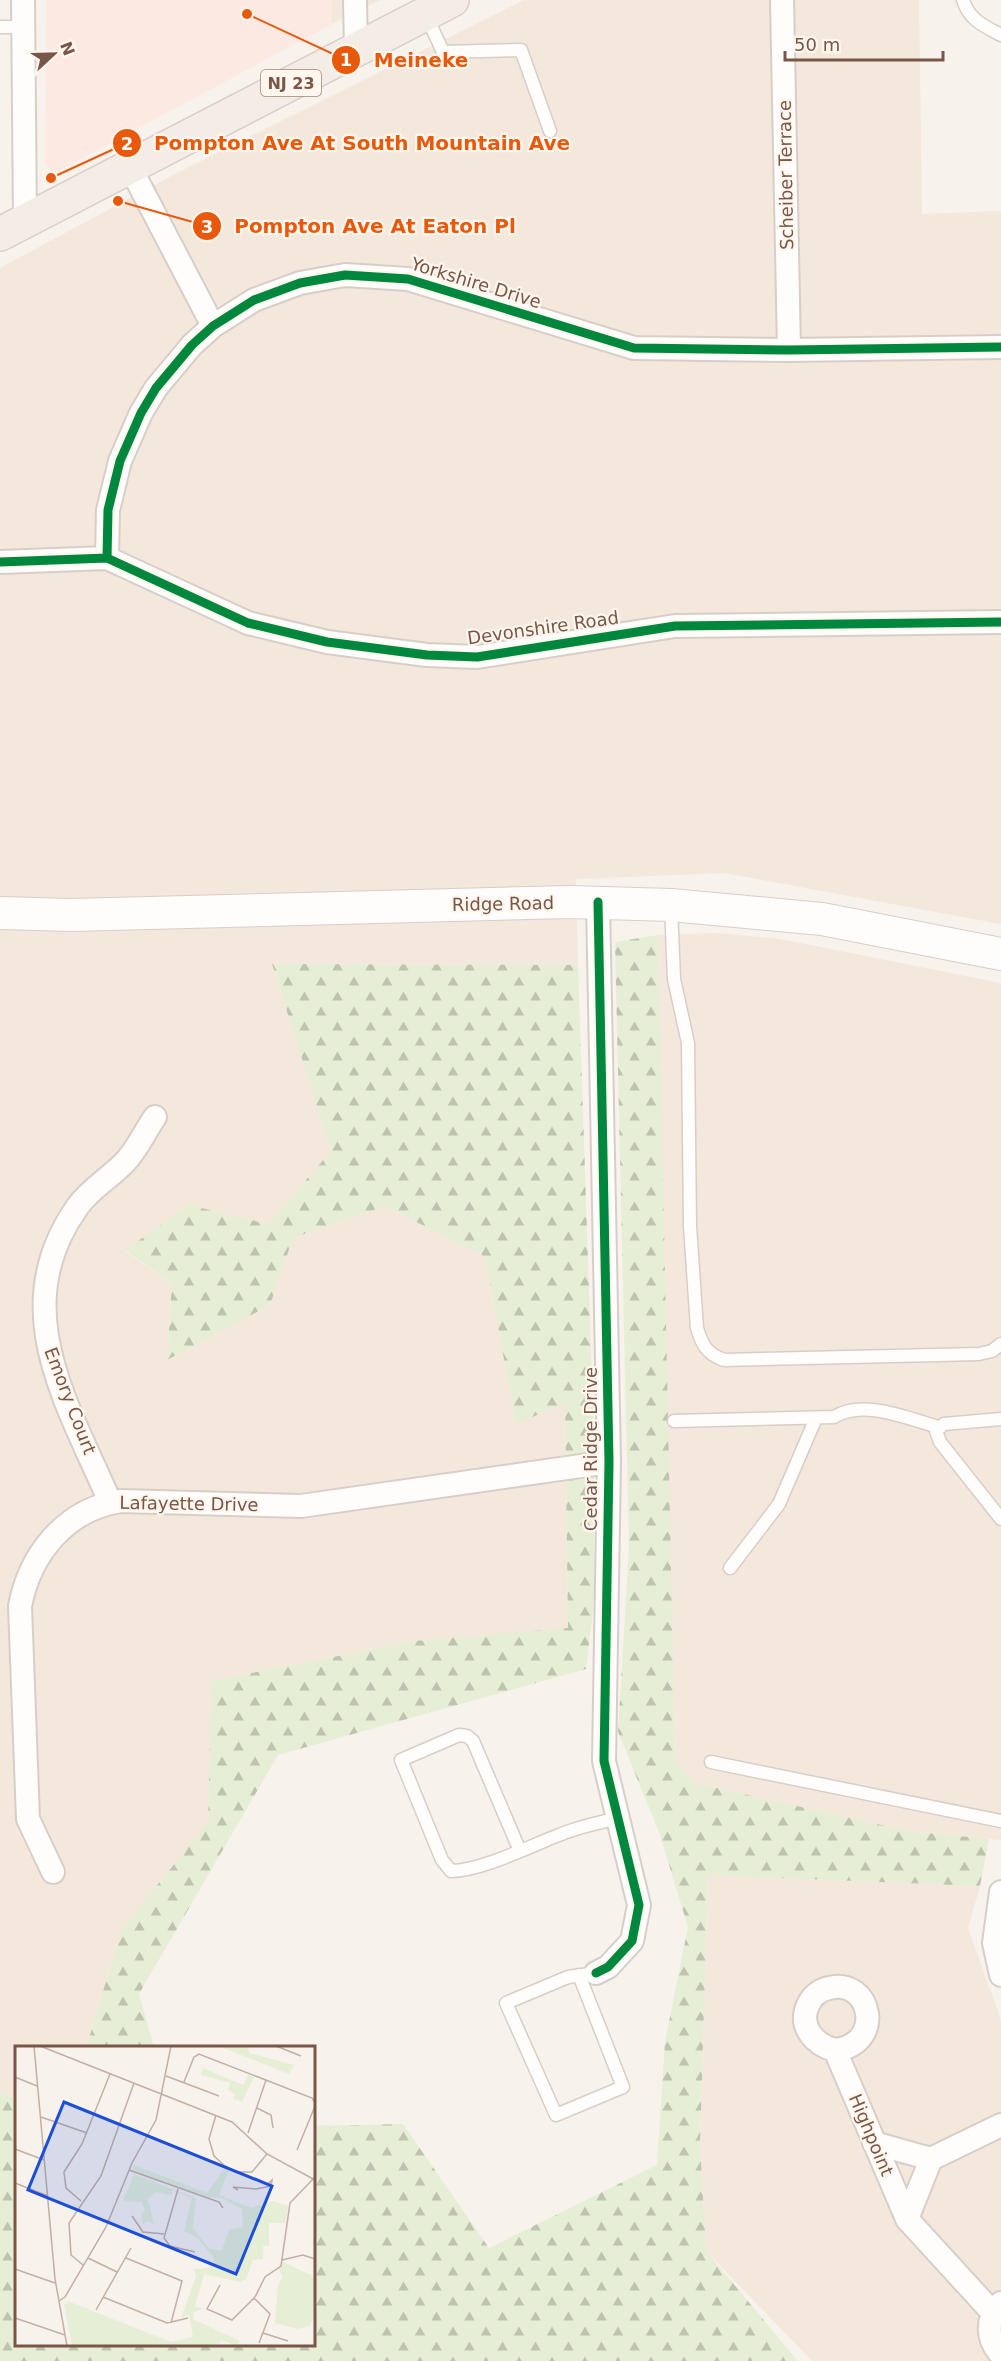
<svg xmlns="http://www.w3.org/2000/svg" width="1001" height="2361" viewBox="0 0 1001 2361" font-family="'DejaVu Sans',sans-serif">
	<defs>
		<pattern id="forest-firs" width="22" height="20" patternUnits="userSpaceOnUse" patternTransform="scale(1.5)"><rect width="22" height="20" fill="#e6efd5"/><path d="M5 1l3.5 6h-7zM16 11l3.5 6h-7z" fill="#bfc4af"/></pattern>
	</defs>
	<rect width="100%" height="100%" fill="#f8f2ec"/>
	<path fill="#f4e7dc" d="M332 0H380L332 24Z
		M524 0H919L922 214 1001 211V924L724 873 576 879 578 965 272 964 331 1151 268 1224 189 1205 125 1251 172 1283 167 1359 270 1305 293 1238 385 1206 485 1257 516 1423 565 1402 568 1629 415 1641 211 1681 208 1824 122 1928 86 2047 16 2048V2099L0 2092V268L175 174Z
		M717 933 780 939 1001 983V1840L908 1831 695 1783 675 1761 667 1488 658 935Z
		M708 1875 980 1886 968 1928 1001 2020V2361H812L706 2251 700 2144Z"/>
	<path fill="#fce9e2" d="M46 0H332V24L55 173 45 164Z"/>
	<path fill="url(#forest-firs)" d="M658 935 675 1761 695 1783 908 1831 989 1839 980 1886 708 1875 700 2144 706 2251 798 2361H0V2092L16 2099V2344H314V2126L403 2124 489 2248 657 2165 665 2042 688 1927 659 1832 618 1732 629 1546 615 942Z
		M272 964 578 965 594 1440V1603L586 1669 278 1755 139 1994 154 2047 86 2048 122 1928 208 1823 211 1681 415 1641 568 1628 565 1403 516 1424 485 1257 385 1206 293 1238 270 1305 167 1360 172 1283 125 1250 189 1205 268 1224 331 1151Z"/>
	<g fill="none" stroke-linecap="round" stroke-linejoin="round">
		<g stroke="#d8cec8" stroke-width="15">
			<path id="lane" d="M963 0C969 20 984 26 1001 35
				M426 15 443 52 521 50 550 131
				M0 27H23
				M671 906 674 979 688 1043 690 1226 697 1328C702 1345 707 1354 724 1360L979 1354 992 1351 1001 1344
				M1001 1419 944 1424 936 1431 940 1442 1001 1519
				M674 1421 834 1417C863 1399 907 1418 938 1427
				M730 1568 779 1504 816 1418
				M711 1762 1001 1821
				M520 1851 473 1741 467 1736 459 1735 401 1760 442 1860 451 1871C481 1871 530 1846 559 1835 578 1827 598 1823 618 1818
				M579 1975 623 2087 556 2115 506 2003 568 1977 596 1973"/>
		</g>
		<g stroke="#d8cec8" stroke-width="26">
			<path id="street" d="M23 0 25 221
				M355 0 356 50
				M782 0 789 350
				M130 167 213 326
				M107 558 108 510 120 461 141 413 156 388 192 345 213 326 254 300 300 283 345 275 408 279 634 348 789 350 1001 347
				M0 562 107 558 248 623 327 642 427 655 477 657 675 626 1001 622
				M110 1502C68 1404 5 1308 78 1206 91 1188 110 1178 125 1162 137 1150 145 1131 155 1117
				M53 1872 28 1819 20 1606C30 1554 66 1509 121 1501L301 1506 609 1462
				M1001 1892 994 1943 1001 1975
				M596 1973 608 1967 632 1941 639 1905 604 1761 609 1462 598 902
				M835 2050C815 2045 798 2027 808 2005 812 1996 820 1990 829 1988 871 1977 886 2044 835 2050L907 2219 993 2313
				M874 2143 931 2159 1001 2125
				M907 2219 931 2159
				M1001 2303C986 2319 986 2338 1001 2355"/>
		</g>
		<g stroke="#d8cec8" stroke-width="34">
			<path id="secondary" d="M0 913 71 915 570 902 671 905 822 919 1001 954"/>
		</g>
		<g stroke="#dacfc9" stroke-width="36">
			<path id="primary" d="M0 234 452 0"/>
		</g>
		<use href="#lane" stroke="#fefdfc" stroke-width="12"/>
		<use href="#street" stroke="#fefdfc" stroke-width="22"/>
		<use href="#secondary" stroke="#fefdfc" stroke-width="32"/>
		<use href="#primary" stroke="#f3ede5" stroke-width="33"/>
		<g stroke="#fff7ee" stroke-width="13">
			<path id="cycleway" d="M107 558 108 510 120 461 141 413 156 388 192 345 213 326 254 300 300 283 345 275 408 279 634 348 789 350 1001 347
				M0 562 107 558 248 623 327 642 427 655 477 657 675 626 1001 622
				M596 1973 608 1967 632 1941 639 1905 604 1761 609 1462 598 902"/>
		</g>
		<use href="#cycleway" stroke="#00873e" stroke-width="9"/>
	</g>
	<g text-anchor="middle" stroke-width="4.5" stroke-linejoin="round" paint-order="stroke">
		<rect fill="#fff7ee" stroke="#a2867a" stroke-width="1.5" x="261" y="70" width="60" height="26" rx="4.5"/>
		<g font-size="16" font-weight="bold" fill="#7a5648">
			<text x="291" y="89">NJ 23</text>
		</g>
		<g font-size="18" fill="#7a5648" stroke="#fff7ee">
			<text transform="translate(786 175) rotate(-91)" y="6">Scheiber Terrace</text>
			<text transform="translate(476 283) rotate(17)" y="6">Yorkshire Drive</text>
			<text transform="translate(543 628) rotate(-8)" y="6">Devonshire Road</text>
			<text transform="translate(503 904) rotate(-1)" y="6">Ridge Road</text>
			<text transform="translate(70 1401) rotate(69)" y="6">Emory Court</text>
			<text transform="translate(591 1449) rotate(-90)" y="6">Cedar Ridge Drive</text>
			<text transform="translate(189 1504) rotate(1)" y="6">Lafayette Drive</text>
			<text transform="translate(871 2135) rotate(67)" y="6">Highpoint</text>
		</g>
	</g>
	<g transform="translate(15 2046)">
		<rect width="300" height="300" fill="#f8f2ec"/>
		<path d="M203 0H233L234 7 279 19 274 28ZM188 22 228 39 233 29 239 31 227 56 218 53 220 48 213 44 215 37 186 29ZM119 119 192 147 210 122 214 125 204 149 236 162 258 155 274 160 270 177H254V200H248V213L238 214 231 233 225 236 189 228 180 261 190 262 179 266 178 273 225 295 222 300 206 294 203 300H57L49 259 53 255 156 296 178 291 174 269 166 272 181 230 179 223 193 222 199 217 198 210 181 191 169 185 177 152 157 144V149L141 146 133 153 139 178 132 175 128 178 126 170 130 164 126 156 108 155 119 128 181 152 178 182 194 203 207 204 214 184 228 181 227 163 207 152 188 151 118 124Z" fill="#e6efd5"/>
		<path d="M268 216 300 231V269L295 280 283 283 260 277 263 239 268 231 263 223Z" fill="#e6efd5"/>
		<path fill="none" stroke="#c2afa5" stroke-width="1.5" d="M19 0 40 233 52 300M25 0 217 76 252 108 300 134M261 0 286 10M151 30 204 50M0 31 22 40M169 36 179 11 184 8 297 52 300 57M0 48V71M242 62 256 69 258 82M201 69 194 93 199 110 210 120 221 126H237L252 108M26 71 72 87M233 87 251 34M0 103 29 114M282 104 300 60M114 124 204 156 208 162M0 137 33 150M163 143 149 192 155 200 180 206M223 144 218 141 241 143 256 140 257 134 252 139M66 155 51 142 49 126 67 98 95 28M117 170 128 186 149 188M73 212 102 226M111 212 167 235 156 277M267 214 288 209 300 213M68 219 56 209 54 177 86 130 119 37M0 223 40 237M205 239 192 263 217 274 240 251 250 231 266 220 275 157 300 131M88 251 152 277 173 272M239 252 255 268 244 297M44 255 50 251 91 181 117 117 141 74 156 0M81 264 116 202M0 272 50 289M248 287 273 295"/>
		<path fill="#1d4ed8" fill-opacity="0.15" stroke="#1d4ed8" stroke-width="3" d="M49 56 257 140 221 228 13 144Z"/>
		<rect width="300" height="300" fill="none" stroke="#7a5648" stroke-width="3"/>
	</g>
	<path fill="none" stroke="#e8590c" stroke-width="2" d="M247 14L346 60M51 178L127 143M118 201L207 226"/>
	<g fill="#e8590c" stroke="#fff7ee" stroke-width="2">
		<circle cx="247" cy="14" r="6"/>
		<circle cx="51" cy="178" r="6"/>
		<circle cx="118" cy="201" r="6"/>
		<circle cx="346" cy="60" r="15"/>
		<circle cx="127" cy="143" r="15"/>
		<circle cx="207" cy="226" r="15"/>
	</g>
	<g font-size="18" text-anchor="middle" font-weight="bold" fill="#fff">
		<text x="346" y="66">1</text>
		<text x="127" y="150">2</text>
		<text x="207" y="233">3</text>
	</g>
	<g font-size="20" text-anchor="middle" font-weight="bold" fill="#e8590c" stroke="#fff7ee" stroke-width="4.5" stroke-linejoin="round" paint-order="stroke">
		<text x="421" y="67">Meineke</text>
		<text x="362" y="150">Pompton Ave At South Mountain Ave</text>
		<text x="375" y="233">Pompton Ave At Eaton Pl</text>
	</g>
	<g transform="translate(54 54) rotate(68)" stroke="#fff7ee" stroke-width="4.5" paint-order="stroke">
	<path d="M0-4.5L10 22L0 15L-10 22Z" fill="#7a5648"/>
	<text y="-9" font-size="16" font-weight="bold" text-anchor="middle" fill="#7a5648">N</text>
	</g>
	<path d="M785 51v9h158v-9" fill="none" stroke="#7a5648" stroke-width="3"/>
	<text x="794" y="51" font-size="18" fill="#7a5648" stroke="#fff7ee" stroke-width="4.5" paint-order="stroke">50 m</text>
</svg>
